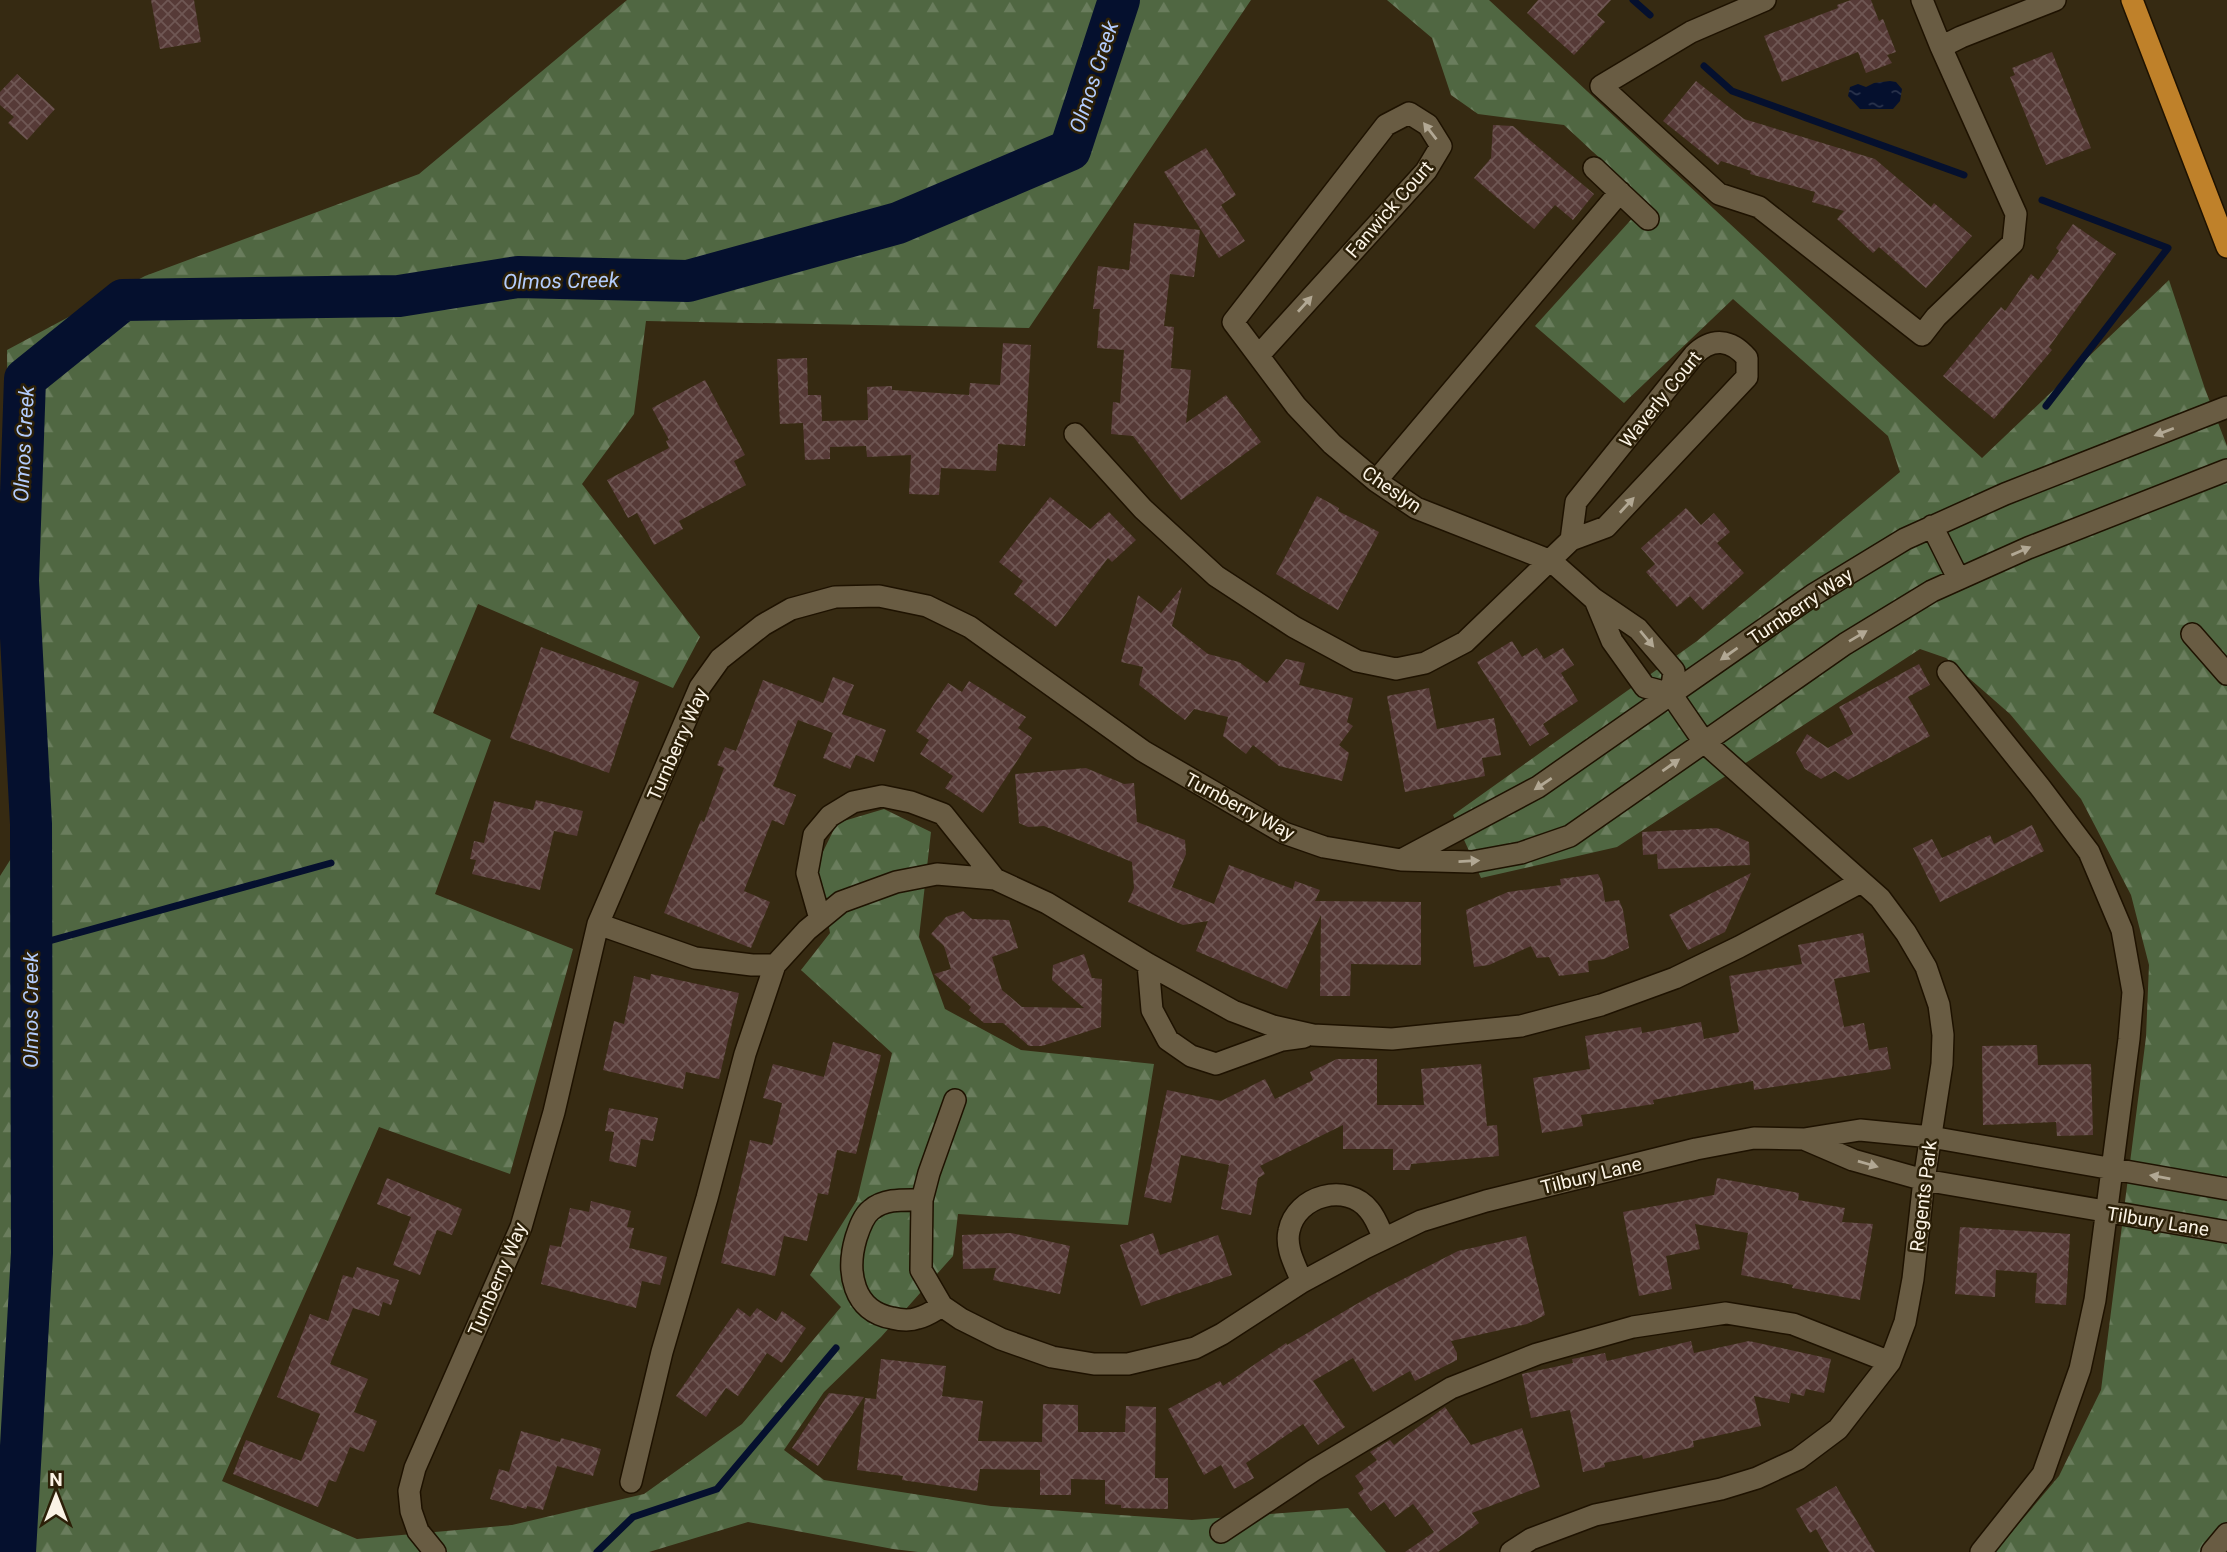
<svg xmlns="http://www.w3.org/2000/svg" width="2227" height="1552" viewBox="0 0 2227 1552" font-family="Roboto,sans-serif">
	<defs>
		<pattern id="forest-firs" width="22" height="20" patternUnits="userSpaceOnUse" patternTransform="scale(1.75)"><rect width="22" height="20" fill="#506742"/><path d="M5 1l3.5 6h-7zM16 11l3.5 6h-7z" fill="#6a7d5d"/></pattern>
		<pattern id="water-ripples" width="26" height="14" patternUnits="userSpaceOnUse" patternTransform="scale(1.75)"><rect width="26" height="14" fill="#05102e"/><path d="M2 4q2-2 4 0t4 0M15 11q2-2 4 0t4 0" fill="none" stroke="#2a334c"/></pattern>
		<pattern id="building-cross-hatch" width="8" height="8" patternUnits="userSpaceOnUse" patternTransform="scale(1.75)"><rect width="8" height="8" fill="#563a37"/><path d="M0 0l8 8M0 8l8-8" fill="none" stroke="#6f5754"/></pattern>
	</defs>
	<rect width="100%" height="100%" fill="#362a12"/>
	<path fill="url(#forest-firs)" d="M627 0H1251L1029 328 646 321 634 414 582 484 700 637 673 688 478 604 433 713 491 740 435 894 573 949 510 1174 379 1127 222 1481 357 1539 512 1525 644 1494 742 1424 841 1307 810 1275 857 1200 892 1053 801 970 830 933 817 864 837 823 884 809 931 832 919 937 945 1009 1021 1050 1154 1064 1128 1225 958 1214 953 1256 881 1337 824 1392 784 1450 824 1480 991 1506 1192 1520 1348 1508 1386 1552H918L893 1549 748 1522 649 1552H0V876L12 857 7 350 145 276 419 174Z
		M1387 0H1489L1982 458 2169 280 2205 389 2227 446V1552H1995L2059 1476 2101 1390 2146 1037 2149 965 2131 895 2081 799 2010 714 1946 658 1920 649 1617 847 1481 878 1453 815 1697 641 1900 472 1888 436 1733 299 1624 403 1535 326 1647 202 1564 125 1478 114 1451 95 1432 38Z"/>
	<path fill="url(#water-ripples)" d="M1890 81 1896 82 1902 89 1900 101 1893 109H1860L1848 96 1850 87 1858 84 1866 87 1874 83Z"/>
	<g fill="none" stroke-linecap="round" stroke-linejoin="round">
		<path stroke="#05102e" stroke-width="7" d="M1633 0 1650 15
			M1704 66 1732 91 1964 175
			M2042 200 2168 248 2046 406
			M31 946 331 863
			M597 1552 633 1517 717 1489 836 1348"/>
		<path stroke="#05102e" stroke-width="42" d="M15 1552 32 1253 31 824 18 581 25 379 123 300 399 296 518 277 688 281 898 223 1070 150 1119 0"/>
	</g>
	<path fill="url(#building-cross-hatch)" d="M151 0H194L201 42 160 49Z
		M1538 0H1611L1597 15 1605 22 1574 55 1527 13Z
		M1851 0H1871L1879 21 1883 19 1896 52 1887 55 1892 63 1866 73 1858 52 1782 82 1764 36 1838 8 1837 5Z
		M2052 52 2091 148 2046 165 2010 77 2015 75 2012 68Z
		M17 74 55 109 27 140 8 123 14 117 0 105V92Z
		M1696 81 1744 119 1875 159 1931 207 1934 203 1972 236 1926 288 1879 247 1873 253 1837 219 1844 211 1812 202 1815 192 1750 174 1751 171 1721 161 1718 165 1663 121Z
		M1493 125 1513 126 1594 194 1573 220 1555 205 1534 229 1474 178 1491 158Z
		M1206 148 1236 195 1221 205 1245 241 1219 258 1164 172Z
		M1134 223 1200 230 1194 277 1170 274 1164 326 1174 327 1171 368 1191 370 1186 423 1226 395 1261 442 1181 500 1133 436 1111 434 1113 402 1120 403 1124 350 1097 348 1100 309H1093L1098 266 1129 270Z
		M2073 224 2116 254 2049 347 2052 350 1994 419 1943 376 2001 307 2005 311 2031 274 2038 280 2059 251 2056 248Z
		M1003 343 1031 345 1025 446 998 444 996 471 941 468 939 495 909 494 911 455 867 457 866 446 830 447V459L805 460 803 423 780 424 777 359 807 358 808 395H821L822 421 868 420 867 387 892 386V390L969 395 970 383 1000 385Z
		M705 380 745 455 734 461 746 485 679 521 683 529 654 545 637 513 628 518 607 480 669 448 666 441 669 440 652 408Z
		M1317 496 1339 508 1338 511 1379 532 1338 610 1276 574Z
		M1050 497 1090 529 1109 512 1136 540 1112 562 1108 558 1056 627 1014 594 1023 581 999 562Z
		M1686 508 1701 525 1714 513 1730 532 1717 543 1744 573 1703 610 1690 596 1677 607 1646 572 1655 564 1641 548Z
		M1182 587 1172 626 1208 654 1239 662 1267 683 1286 659 1305 663 1299 685 1353 698 1347 722 1353 726 1339 745 1349 753 1342 781 1279 766 1253 745 1246 754 1223 736 1228 717 1194 709 1185 720 1139 685 1143 667 1121 662 1138 595 1161 613Z
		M1512 641 1522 657 1537 648 1544 659 1563 648 1574 665 1561 673 1578 701 1543 724 1549 734 1530 746 1477 662Z
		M541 647 639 682 609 773 510 738Z
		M1919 664 1930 685 1908 697 1930 736 1848 780 1835 771 1821 779 1805 769 1796 753 1807 734 1828 748 1853 734 1839 707Z
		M833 677 854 685 842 714 886 730 874 762 856 755 850 769 823 758 833 733 798 720 773 786 796 795 784 825 772 820 744 891 770 902 751 948 664 913 701 820 704 822 724 768 717 765 725 747 736 751 763 680 823 703Z
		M969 681 1026 717 1018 728 1032 738 983 813 945 788 953 776 920 754 929 740 916 731 948 683 962 692Z
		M1429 688 1437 729 1494 718 1501 755 1482 758 1485 776 1405 792 1387 696Z
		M1086 768 1124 784 1134 783 1137 822 1185 840 1186 854 1172 887 1214 904 1229 865 1293 889 1295 881 1320 890 1315 901 1421 902V965L1351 964 1350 996H1320L1321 915 1287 989 1196 951 1208 921 1183 925 1128 902 1134 888 1132 862 1044 826 1028 827 1019 823 1015 774Z
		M536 800 583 811 577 836 554 831 540 890 472 874 476 860 470 859 474 841 484 843 494 801 533 810Z
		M2032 825 2044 851 1940 902 1913 848 1932 839 1942 858 1990 835 1994 844Z
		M1717 828 1749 842 1750 865 1658 869 1657 854 1643 855 1642 832Z
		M1751 873 1725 932 1688 950 1669 915Z
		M1598 874 1602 882 1605 902 1619 900 1623 910 1629 948 1604 959 1588 961 1589 972 1559 976 1549 957 1537 958 1531 946 1489 965 1474 967 1466 910 1508 892 1561 885 1560 879Z
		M963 911 972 919 1009 920 1018 948 992 957 1002 990 1022 1007 1084 1008 1052 980 1053 965 1084 954 1092 978 1102 979 1101 1027 1042 1046H1029L1003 1023H984L969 1010 971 1007 934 974 951 969 944 946 931 934 946 917Z
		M1863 933 1870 972 1834 979 1844 1027 1864 1023 1869 1050 1887 1047 1891 1069 1754 1090 1753 1081 1653 1100 1654 1104 1581 1115 1583 1126 1542 1133 1533 1078 1590 1069 1585 1036 1641 1027 1642 1033 1701 1022 1704 1039 1739 1032 1729 976 1802 964 1798 945Z
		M651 974 739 993 719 1079 686 1072 683 1089 603 1070 614 1021 624 1024 634 976 650 980Z
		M833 1042 881 1055 856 1154 837 1150 828 1195 818 1193 807 1241 784 1236 775 1276 721 1263 750 1140 772 1145 782 1103 763 1098 773 1064 824 1077Z
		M2037 1045 2038 1065 2091 1064 2093 1135 2057 1136 2056 1122 1983 1125 1982 1046Z
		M1337 1059H1377V1105H1424L1421 1069 1481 1064 1487 1126 1497 1125 1499 1156 1411 1164 1410 1170H1393V1149H1343V1125L1260 1166 1265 1174 1258 1178 1251 1215 1221 1209 1229 1165 1181 1155 1171 1203 1144 1197 1167 1090 1221 1101 1265 1079 1275 1099 1313 1080 1310 1072Z
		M609 1108 658 1118 653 1141 641 1139 636 1167 609 1161 614 1132 605 1131Z
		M387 1178 462 1209 452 1235 437 1230 420 1275 393 1265 411 1217 377 1204Z
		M1717 1178 1799 1193 1798 1200 1845 1208 1842 1222 1873 1224 1860 1300 1792 1288 1793 1285 1741 1275 1748 1233 1695 1224 1700 1249 1666 1256 1672 1289 1639 1296 1623 1212 1714 1195Z
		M591 1201 631 1211 627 1227 634 1228 629 1248 667 1257 660 1285 642 1281 636 1308 541 1284 550 1245 561 1247 570 1208 589 1212Z
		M1960 1227 2070 1234 2066 1305 2035 1303 2037 1273 1996 1270 1995 1297 1955 1294Z
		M1011 1233 1070 1246 1060 1294 993 1280 996 1268 963 1269 962 1235Z
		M1153 1233 1160 1255 1218 1235 1232 1275 1141 1306 1120 1245Z
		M1526 1236 1545 1315 1527 1324 1451 1341 1457 1353V1360L1415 1381 1410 1371 1373 1392 1353 1358 1313 1381 1345 1427 1318 1445 1303 1424 1246 1463 1254 1478 1234 1489 1221 1465 1204 1475 1168 1409 1220 1381 1223 1386 1286 1343 1287 1345 1372 1295 1458 1251Z
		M357 1267 399 1280 391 1305 383 1302 379 1316 353 1308 330 1364 368 1379 354 1412 377 1421 364 1452 350 1447 336 1482 329 1480 318 1507 233 1474 246 1440 301 1461 320 1414 277 1397 310 1314 328 1321 343 1275 353 1278Z
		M738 1308 750 1317 757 1308 776 1321 782 1311 806 1328 782 1363 767 1353 738 1396 726 1388 706 1417 676 1396Z
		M1691 1341 1694 1353 1749 1341 1831 1359 1824 1393 1806 1389 1804 1396 1791 1393 1789 1403 1754 1396 1761 1426 1693 1441 1694 1447 1643 1459 1642 1455 1604 1463 1605 1467 1583 1472 1570 1410 1531 1418 1522 1374 1573 1363 1572 1359 1605 1353 1607 1361Z
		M881 1359 946 1366 942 1396 983 1401 978 1441 1042 1442 1043 1404 1078 1405V1432H1125L1126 1406 1156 1407 1155 1478H1168V1509L1121 1508V1505L1105 1504V1480L1071 1479V1495H1040V1470L980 1469 977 1491 902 1480 903 1476 857 1470 865 1398 876 1399Z
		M829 1393 864 1397 818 1466 792 1448Z
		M1445 1407 1471 1445 1522 1428 1540 1487 1472 1513 1479 1523 1438 1552H1405L1434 1532 1413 1504 1395 1517 1384 1502 1371 1511 1358 1493 1364 1489 1355 1476 1377 1460 1370 1452 1390 1440 1394 1445Z
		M521 1431 560 1442 561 1438 601 1449 593 1476 557 1466 543 1510 527 1506 526 1509 490 1499 499 1469 509 1472Z
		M1836 1486 1875 1552H1829L1816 1529 1810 1533 1796 1509Z"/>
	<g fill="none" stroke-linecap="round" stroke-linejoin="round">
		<g stroke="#1e1200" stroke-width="24">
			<path id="minor" d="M1765 0 1691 32 1601 86 1719 194 1759 207 1922 335 1936 317 2013 243 2016 214 1941 47 1961 37 2055 0
				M1922 0 1941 47
				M1594 168 1648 219
				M1259 355 1426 171 1441 146 1428 125 1409 113 1386 125 1233 322 1296 406 1332 444 1376 481 1416 508 1551 561 1594 599 1638 629 1674 671 1671 694
				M1075 434 1143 509 1216 576 1294 627 1357 661 1396 669 1425 663 1465 642 1571 540 1606 527 1747 377V358C1731 339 1712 337 1694 355L1576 502 1571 540
				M1376 481 1620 192
				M1932 526 1958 578
				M1595 600 1612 641 1645 687 1671 694
				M2192 634 2227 674
				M1948 672 2040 787 2089 852 2122 930 2133 992 2129 1039 2095 1300 2080 1369 2043 1474 1981 1552
				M1403 859 1538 787 1813 595 1905 539 2005 494 2227 407
				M820 919 807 873 814 835 830 816 853 802 882 796 911 802 943 814 995 879
				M598 924 695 958 752 965H775
				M1148 964 1152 1010 1168 1040 1191 1056 1216 1064 1282 1040 1304 1037
				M955 1100 929 1173 922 1200 921 1270 942 1306 961 1319 1001 1339 1052 1357 1094 1364H1128L1195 1348 1222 1334 1302 1282 1365 1248 1421 1221 1486 1201 1696 1149 1754 1138 1804 1139 1860 1130 1931 1137 2227 1189
				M1804 1139 1853 1160 1924 1180 2227 1232
				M922 1200C905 1200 885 1198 871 1210 863 1216 859 1229 856 1238 846 1272 853 1311 892 1318 900 1320 910 1321 918 1318 927 1316 935 1310 942 1306
				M1302 1282C1296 1266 1285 1249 1289 1231 1296 1195 1347 1182 1369 1210 1376 1218 1380 1230 1384 1239
				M631 1482 662 1352 707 1198 745 1054 775 965 807 930 841 902 896 882 937 874 995 879 1047 903 1148 964 1233 1011 1273 1026 1313 1035 1392 1039 1521 1026 1601 1005 1675 978 1739 947 1861 882
				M1221 1532 1314 1470 1451 1388 1537 1354 1633 1327 1726 1313 1793 1324 1890 1362
				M435 1552 418 1531 411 1511 409 1491 415 1468 521 1227 554 1112 598 924 700 687 720 659 763 625 791 609 835 597 879 596 927 606 970 627 1143 751 1284 833 1324 847 1401 860 1472 862 1521 853 1570 836 1845 644 1932 591 2028 548 2227 470
				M1511 1552 1531 1539 1595 1515 1721 1489 1757 1478 1798 1459 1838 1429 1890 1362 1905 1322 1913 1279 1924 1180 1942 1064 1943 1035 1939 1005 1926 967 1906 933 1880 898 1704 742 1671 694
				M2212 1552 2227 1534"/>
		</g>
		<g stroke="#1e1200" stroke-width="24">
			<path id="major" d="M2132 0 2227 247"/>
		</g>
		<use href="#minor" stroke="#695c43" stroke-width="21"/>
		<use href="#major" stroke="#bf812a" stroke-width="21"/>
	</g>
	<defs><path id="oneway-solid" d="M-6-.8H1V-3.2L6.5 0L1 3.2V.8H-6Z" transform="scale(1.75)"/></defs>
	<g fill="#b2a894">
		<use href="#oneway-solid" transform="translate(1430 131) rotate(-128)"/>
		<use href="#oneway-solid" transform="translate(1305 304) rotate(-48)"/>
		<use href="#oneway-solid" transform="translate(2164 432) rotate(159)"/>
		<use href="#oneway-solid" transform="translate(1627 505) rotate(-47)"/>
		<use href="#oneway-solid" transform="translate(2021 551) rotate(-23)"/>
		<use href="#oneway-solid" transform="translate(1858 636) rotate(-31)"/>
		<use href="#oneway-solid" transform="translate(1647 639) rotate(50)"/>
		<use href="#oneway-solid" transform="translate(1729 654) rotate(145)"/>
		<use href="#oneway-solid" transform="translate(1671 765) rotate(-35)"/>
		<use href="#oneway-solid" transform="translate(1543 784) rotate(146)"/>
		<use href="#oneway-solid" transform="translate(1469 861) rotate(-3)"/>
		<use href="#oneway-solid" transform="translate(1868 1164) rotate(16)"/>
		<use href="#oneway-solid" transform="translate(2160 1177) rotate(-170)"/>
	</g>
	<g text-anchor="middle" stroke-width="5" stroke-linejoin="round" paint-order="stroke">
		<g font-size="19" fill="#fbf3e5" stroke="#2c2008">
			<text transform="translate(1389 209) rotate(-49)" y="7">Fanwick Court</text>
			<text transform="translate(1660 399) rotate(-51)" y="7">Waverly Court</text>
			<text transform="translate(1392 489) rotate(34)" y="7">Cheslyn</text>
			<text transform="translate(1800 606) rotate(-34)" y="7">Turnberry Way</text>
			<text transform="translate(677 744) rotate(-66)" y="7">Turnberry Way</text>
			<text transform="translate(1240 806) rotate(28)" y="7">Turnberry Way</text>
			<text transform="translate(1591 1175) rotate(-14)" y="7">Tilbury Lane</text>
			<text transform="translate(1923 1196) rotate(-83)" y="7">Regents Park</text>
			<text transform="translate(2158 1221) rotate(9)" y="7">Tilbury Lane</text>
			<text transform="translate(497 1279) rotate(-67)" y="7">Turnberry Way</text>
		</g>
		<g font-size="21" font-style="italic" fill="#b3ccfd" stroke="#2c2008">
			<text transform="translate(1094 77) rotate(-72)" y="7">Olmos Creek</text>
			<text transform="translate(561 281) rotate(-1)" y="7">Olmos Creek</text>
			<text transform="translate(24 444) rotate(-87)" y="7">Olmos Creek</text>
			<text transform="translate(31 1010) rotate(-90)" y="7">Olmos Creek</text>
		</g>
	</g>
	<g transform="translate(56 1496)" stroke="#2c2008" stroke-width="5" paint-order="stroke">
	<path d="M0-5L12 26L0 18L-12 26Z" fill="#fbf3e5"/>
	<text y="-10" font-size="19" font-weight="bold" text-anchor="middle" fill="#fbf3e5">N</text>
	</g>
</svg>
